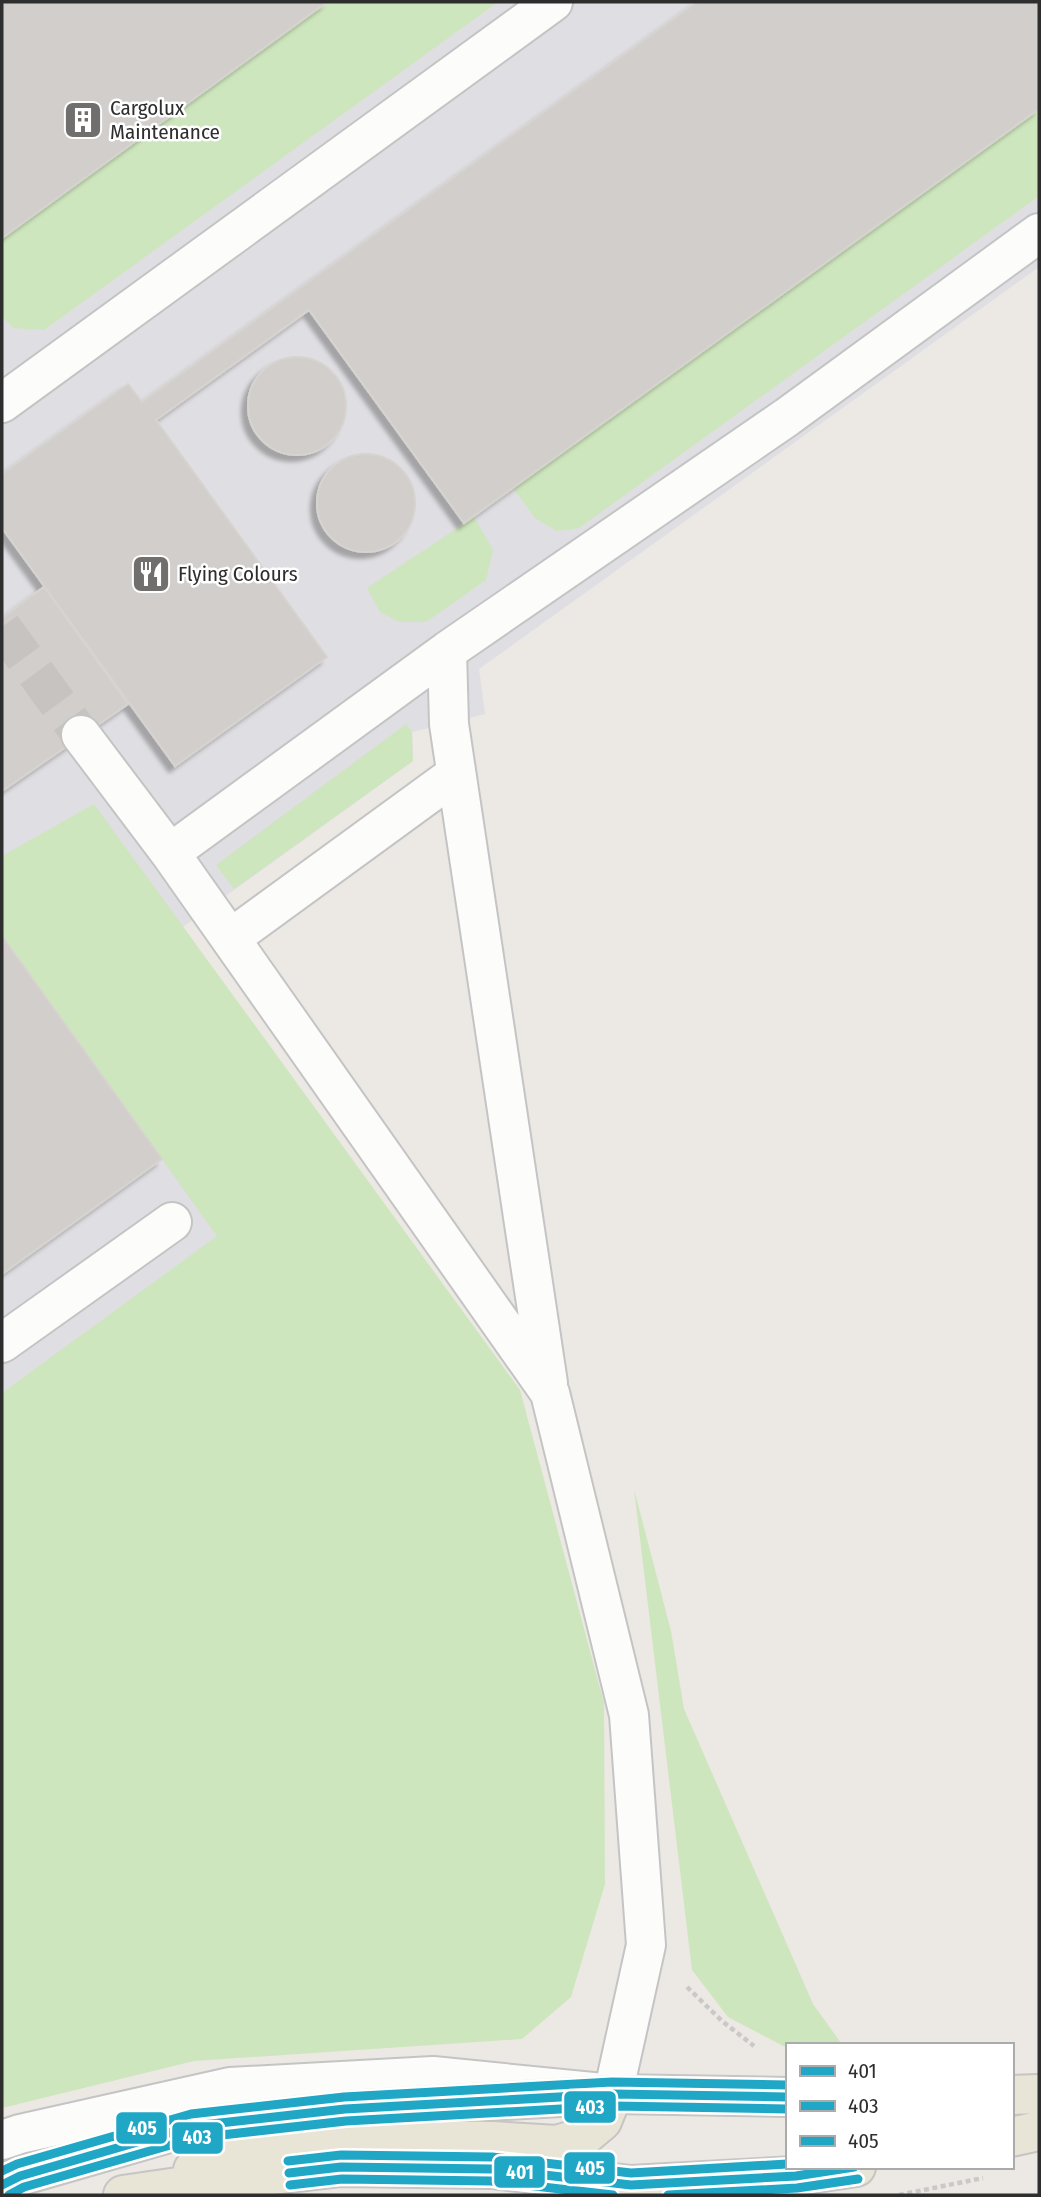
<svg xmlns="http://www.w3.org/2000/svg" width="1041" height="2197" viewBox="0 0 1041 2197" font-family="'Fira Sans Condensed',sans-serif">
	<defs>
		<filter id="shadow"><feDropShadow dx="-6" dy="6" stdDeviation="2" flood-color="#0004"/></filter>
	</defs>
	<rect width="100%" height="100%" fill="#ece8e4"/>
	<path fill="#dfdee2" d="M2 2H1039V267L479 669 485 714 412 732 413 761 158 945 416 1295 2 2056Z"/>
	<path fill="#cee6be" d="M327 2H498L44 330 13 328 2 316V238Z
		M1039 109V196L579 528 557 531 535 518 513 488Z
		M474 517 493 550 486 580 426 622H399L380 612 367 588Z
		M406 724 412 732 413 761 234 889 216 865Z
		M94 804 520 1390 604 1703 605 1884 571 1997 522 2039 194 2061 2 2108V1393L217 1236 2 936V856Z
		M634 1489 671 1631 684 1709 813 2004 841 2043 830 2045H787V2048L728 2017 692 1970Z"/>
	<path fill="#d1cecb" stroke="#d7d4d0" stroke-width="2" filter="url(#shadow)" d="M2 2H327L2 238Z
		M697 2H1039V109L464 523 309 310 156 420 327 657 175 766 2 528V474L128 384 142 402Z
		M248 406a49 49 0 1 1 98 0a49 49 0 1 1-98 0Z
		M317 503a49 49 0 1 1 98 0a49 49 0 1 1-98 0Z
		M44 587 128 704 2 791V618Z
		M2 936 162 1159 2 1274Z"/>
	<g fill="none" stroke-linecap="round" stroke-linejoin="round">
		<path stroke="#c6c3c0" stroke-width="38" stroke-dasharray="38 19" stroke-linecap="butt" d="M2 627 81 735"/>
		<g stroke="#c5c4c5" stroke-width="42">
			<path id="minor" d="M2 403 553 2
				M447 651 449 724 548 1383
				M170 853 447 651 787 417 1039 233
				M231 938 456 774
				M2 1343 172 1222
				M2 2140 20 2134 230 2087 433 2076 613 2094 646 1945 629 1715 550 1393 170 853 81 735"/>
		</g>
		<g stroke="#c6c5c4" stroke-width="42">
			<path id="major" d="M1011 2095 1039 2094
				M1011 2137 1039 2131
				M193 2170 244 2151 344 2139 492 2141 557 2145 583 2137 602 2121 613 2094
				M2 2185 20 2176 193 2126 345 2109 613 2094 787 2097
				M123 2195 212 2182 341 2167 492 2169 631 2185 796 2176 856 2167"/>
		</g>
		<path stroke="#c9c9c8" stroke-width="4.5" stroke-dasharray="5 3.5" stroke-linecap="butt" d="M687 1987 722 2021 754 2046
			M899 2195 983 2178"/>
		<use href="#minor" stroke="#fcfcfb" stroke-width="38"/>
		<use href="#major" stroke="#e8e4d6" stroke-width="38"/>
		<g stroke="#fff" stroke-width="14">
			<path id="bus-1" d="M289 2173 341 2167 492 2169 631 2185 796 2176 854 2167
				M2 2185 20 2176 193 2126 345 2109 613 2094 787 2097"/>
		</g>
		<g stroke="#fff" stroke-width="14">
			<path id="bus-2" d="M290 2185 342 2179 491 2181 613 2195
				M9 2195 24 2187 195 2138 346 2121 613 2106 787 2109
				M668 2195 797 2188 858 2179"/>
		</g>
		<g stroke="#fff" stroke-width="14">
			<path id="bus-3" d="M288 2161 341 2155 492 2157 631 2173 787 2164
				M2 2171 17 2164 191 2114 344 2097 612 2082 787 2085"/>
		</g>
		<use href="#bus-1" stroke="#21a7c6" stroke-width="9"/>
		<use href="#bus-2" stroke="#21a7c6" stroke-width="9"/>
		<use href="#bus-3" stroke="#21a7c6" stroke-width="9"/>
	</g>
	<defs>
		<g id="building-square" transform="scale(2.0125)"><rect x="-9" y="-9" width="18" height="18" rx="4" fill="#706f6e" stroke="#fff"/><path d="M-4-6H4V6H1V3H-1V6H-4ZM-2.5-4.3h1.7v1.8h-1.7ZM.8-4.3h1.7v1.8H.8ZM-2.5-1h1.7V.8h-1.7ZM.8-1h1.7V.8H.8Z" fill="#fff"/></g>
		<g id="restaurant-square" transform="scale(2.0125)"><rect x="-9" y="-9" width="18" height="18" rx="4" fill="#706f6e" stroke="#fff"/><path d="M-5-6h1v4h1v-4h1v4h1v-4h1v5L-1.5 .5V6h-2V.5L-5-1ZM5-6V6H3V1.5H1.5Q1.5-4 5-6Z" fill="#fff"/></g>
	</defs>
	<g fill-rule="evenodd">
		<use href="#building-square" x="83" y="120"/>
		<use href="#restaurant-square" x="151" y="574"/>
	</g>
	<g text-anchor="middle" stroke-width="5" stroke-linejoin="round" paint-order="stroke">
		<g font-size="21" fill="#2e2e2e" stroke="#fff" text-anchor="start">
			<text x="110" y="115">Cargolux<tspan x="110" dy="24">Maintenance</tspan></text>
			<text x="178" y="581">Flying Colours</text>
		</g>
	</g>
	<g stroke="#fff" stroke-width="2.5">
		<rect x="563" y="2090" width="54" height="34" rx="7" fill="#21a7c6"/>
		<rect x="115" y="2111" width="53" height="34" rx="7" fill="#21a7c6"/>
		<rect x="171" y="2121" width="53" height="34" rx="7" fill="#21a7c6"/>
		<rect x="563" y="2151" width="53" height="34" rx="7" fill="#21a7c6"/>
		<rect x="493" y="2155" width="53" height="34" rx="7" fill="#21a7c6"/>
	</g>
	<g font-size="19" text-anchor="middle" font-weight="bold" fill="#fff">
		<text x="590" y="2114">403</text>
		<text x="142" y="2135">405</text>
		<text x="197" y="2144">403</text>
		<text x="590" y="2175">405</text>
		<text x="520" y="2179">401</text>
	</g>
	<rect width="1041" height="2197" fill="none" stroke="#2e2e2e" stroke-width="7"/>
	<rect x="786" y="2043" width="228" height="126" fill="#ffffff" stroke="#ababab" stroke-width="2"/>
	<rect x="800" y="2066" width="35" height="10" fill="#21a7c6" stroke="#ababab" stroke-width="2"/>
	<text x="848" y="2078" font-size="21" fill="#2e2e2e">401</text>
	<rect x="800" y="2101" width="35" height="10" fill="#21a7c6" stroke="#ababab" stroke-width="2"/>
	<text x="848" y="2113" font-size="21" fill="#2e2e2e">403</text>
	<rect x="800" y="2136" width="35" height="10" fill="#21a7c6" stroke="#ababab" stroke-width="2"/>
	<text x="848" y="2148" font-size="21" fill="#2e2e2e">405</text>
</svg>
